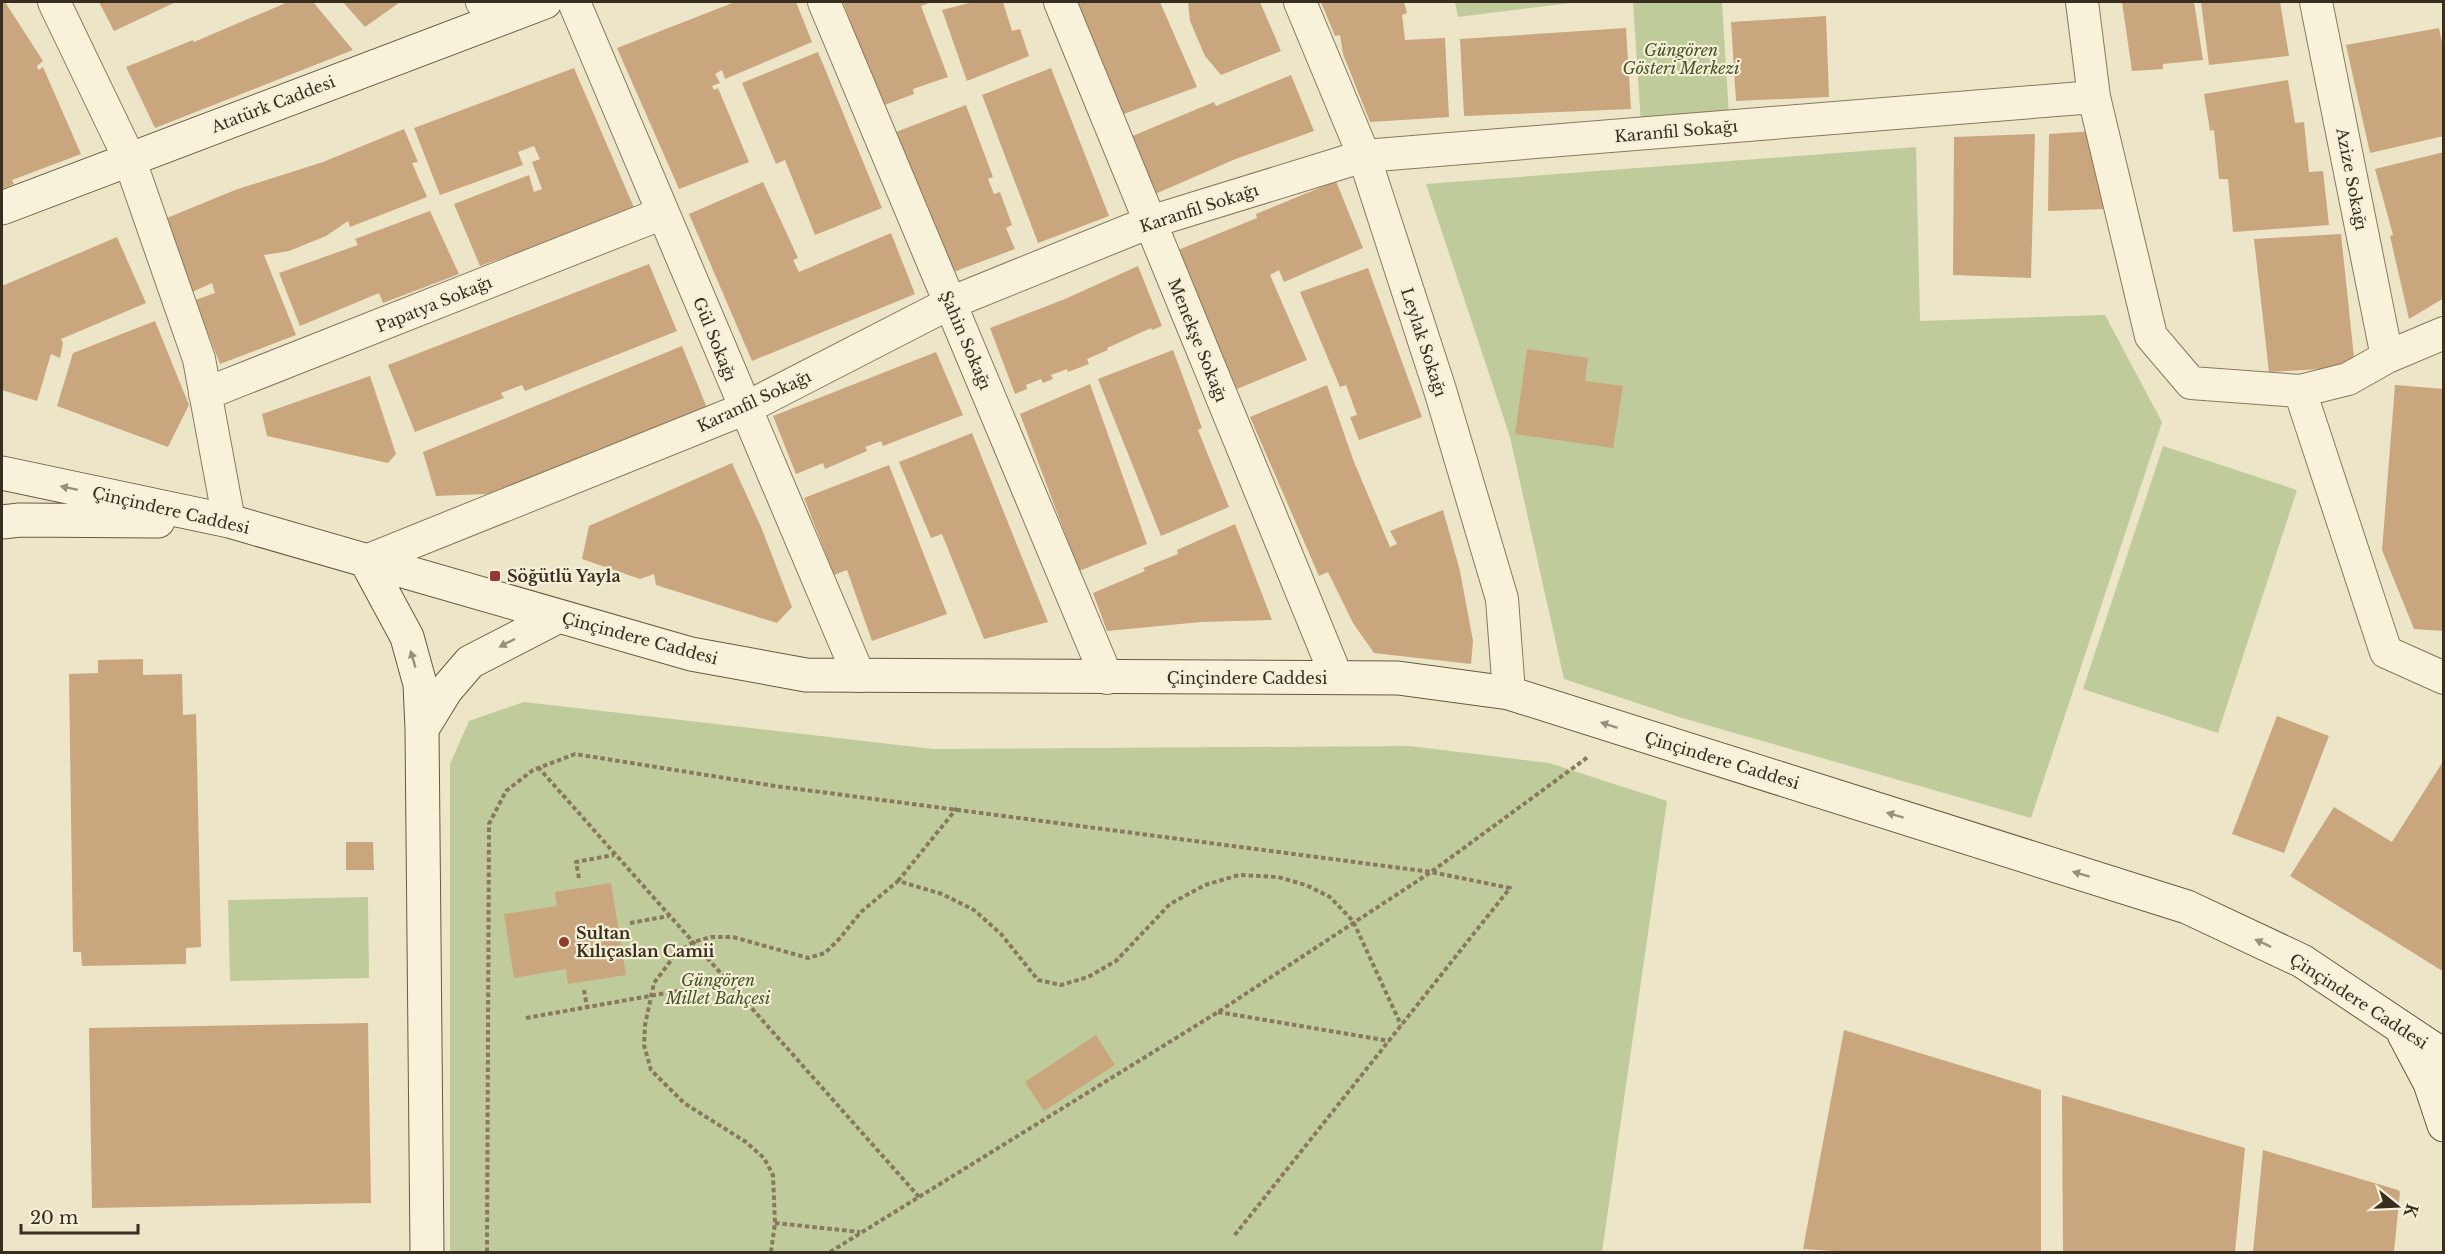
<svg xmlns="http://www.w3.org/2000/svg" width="2445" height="1254" viewBox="0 0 2445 1254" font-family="'Libre Baskerville',serif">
	<rect width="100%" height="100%" fill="#ede5c7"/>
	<path fill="#c0cb9b" d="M1455 2H1579L1458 17Z
		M1633 2H1722L1729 116 1641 124Z
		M1916 147 1920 321 2105 315 2162 422 2031 818 1679 717 1564 679 1510 437 1426 184Z
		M2163 446 2297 490 2218 733 2083 689Z
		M524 702 933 749 1410 746 1549 763 1667 801 1602 1252H450V764L469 721Z
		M368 897 369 978 230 981 228 900Z"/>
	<path fill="#c9a67e" d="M2 2H5L43 61 37 66 38 70 43 67 81 154 12 180 14 184 2 189Z
		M99 2H176L114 31Z
		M288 2H313L353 50 155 128 126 67 193 40 194 42Z
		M343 2H400L365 27Z
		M735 2H796L812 42 725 79 722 70 715 74 720 83 712 86 714 90 718 88 749 162 679 189 617 48Z
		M843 2H932L921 6 948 77 913 89 914 94 882 106Z
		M973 2H1003L1012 31 1020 29 1029 56 967 81 942 10Z
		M1075 2H1160L1197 87 1121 115Z
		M1188 2H1260L1281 51 1221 75 1205 56 1190 21Z
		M1321 2H1404L1407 13 1402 15 1405 40 1445 38 1449 117 1370 122 1343 54 1340 35 1335 36Z
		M2122 2H2194L2203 60 2163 64V69L2132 71Z
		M2201 2H2280L2289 56 2209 65Z
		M1826 16 1829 97 1736 101 1731 22Z
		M1626 28 1631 109 1464 116 1460 39Z
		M2439 28 2444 51V136L2370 153 2346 45Z
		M818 52 882 208 815 235 785 160 776 164 742 83Z
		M574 68 635 210 480 266 454 204 529 175 534 192 542 189 532 162 540 159 534 146 518 152 523 165 440 195 414 128Z
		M1051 68 1109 216 1038 243 982 95Z
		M1291 75 1314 131 1238 158 1155 194 1130 137 1214 102 1216 106Z
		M2288 80 2295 123 2304 122 2309 172 2323 171 2329 225 2233 232 2228 179H2219L2214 130 2210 131 2204 94Z
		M966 105 993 177 988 179 994 194 1000 192 1012 225 1006 228 1015 249 951 273 896 132Z
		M404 129 418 162 412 163 427 197 350 227 348 221 326 236 289 251 264 255 296 335 220 364 195 300 215 293 212 283 192 292 162 220 235 190 323 162Z
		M2095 131 2105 209 2048 211 2049 134Z
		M2035 134 2031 278 1953 275 1954 137Z
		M2444 152V298L2409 319 2390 236 2393 235 2375 169Z
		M1336 181 1363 248 1284 282 1279 270 1270 275 1307 360 1237 389 1178 250 1257 218 1256 214Z
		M763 182 798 258 793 260 799 272 891 233 915 294 752 361 689 214Z
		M430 211 459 274 383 303 379 293 300 326 279 273 358 245 355 239Z
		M2341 234 2355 367 2269 372 2254 239Z
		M117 237 146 303 61 339 63 343 60 358 51 354 37 401 2 390V286Z
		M649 264 677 331 525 391 522 385 501 393 504 398 415 432 388 365Z
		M1138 266 1162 326 1152 330 1151 328 1107 348 1108 350 1087 359 1089 364 1068 372 1067 369 1051 375 1053 379 1043 383 1041 379 1026 385 1027 389 1015 394 990 328 1065 299Z
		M1368 268 1422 417 1359 440 1350 417 1357 415 1346 385 1340 387 1300 292Z
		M155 321 189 405 168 447 57 406 73 353Z
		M682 346 709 413 513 493 436 496 423 452Z
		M1527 349 1588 358 1585 381 1623 386 1613 448 1515 434Z
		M1173 350 1202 428 1198 430 1229 507 1161 536 1098 379Z
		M936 352 963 415 883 446 881 441 865 447 867 451 825 469 823 463 796 474 773 416Z
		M370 376 396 454 388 463 267 436 262 414Z
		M1090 384 1147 544 1079 571 1020 414Z
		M1327 385 1354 462 1390 547 1397 544 1390 531 1443 510 1460 571 1473 641 1471 664 1374 653 1353 623 1328 572 1319 576 1250 417Z
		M2395 385 2444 389V631L2414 629 2382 550Z
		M972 433 1048 622 984 639 942 534 931 538 899 462Z
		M732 463 761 527 792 607 777 623 656 585 654 574 640 579 582 559 589 526Z
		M889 465 947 614 872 641 847 570 834 575 804 498Z
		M1235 524 1272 620 1201 622 1107 631 1093 593 1145 571 1143 568 1178 554 1177 550Z
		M143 659V675L182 674 183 715 196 714 201 947 186 948V964L82 966 81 952H73L69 674 98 673V660Z
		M2277 716 2329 736 2284 853 2232 834Z
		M2444 760V972L2290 876 2334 807 2392 842Z
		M346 842H373L374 870H346Z
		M611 883 626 975 568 984 566 969 514 978 504 914 557 906 555 892Z
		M368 1023 371 1203 92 1208 89 1028Z
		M1844 1030 2041 1090V1252H1849L1803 1249Z
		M1096 1035 1115 1065 1044 1111 1025 1082Z
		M2062 1095 2245 1148 2235 1252H2063Z
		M2263 1150 2398 1190 2400 1192 2394 1252H2253Z"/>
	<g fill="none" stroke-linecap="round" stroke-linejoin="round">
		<g stroke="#88785d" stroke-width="34">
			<path id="street" d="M54 2 129 158 199 359 229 521
				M482 2 497 20
				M574 2 859 676
				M824 2 1107 678
				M1060 2 1337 678
				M1300 2 1364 156 1440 390 1502 599 1509 693
				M2082 2 2094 97 2151 336 2191 383 2300 391 2348 379 2387 357 2444 333
				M2316 2 2387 357
				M2300 391 2386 652 2444 678
				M205 394 663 213
				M366 561 744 409 950 303 1150 222 1364 156 2094 97"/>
		</g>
		<g stroke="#695940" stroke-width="35">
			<path id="secondary" d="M2 208 545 2
				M2 473 229 521 691 654 806 675 1398 678 1509 693 2187 907 2302 961 2444 1056
				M2 522 20 520 158 521
				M366 561 407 637 420 684 422 729 446 690 470 662 559 616
				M422 729 427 1252
				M2404 1034 2430 1083 2444 1125"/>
		</g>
		<path stroke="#88785d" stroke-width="4" stroke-dasharray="4.5 3" stroke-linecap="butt" d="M538 767 919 1197
			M579 878 576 862 614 855
			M898 881 957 808
			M630 923 669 916
			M584 990 587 1007
			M1218 1012 1389 1041
			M526 1018 728 982
			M775 1223 860 1232
			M487 1252 489 824 506 791 533 770 575 754 775 786 1431 872 1510 888 1234 1236
			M771 1252 775 1223 773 1175 764 1158 746 1142 684 1103 651 1070 644 1045 645 1025 654 983 675 955 693 942 711 937H733L808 958 825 953 840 938 861 912 898 881 942 894 974 910 1001 934 1038 980 1061 985 1088 977 1116 961 1170 904 1205 885 1239 875 1278 877 1306 885 1330 897 1353 921 1401 1025
			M830 1252 1218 1012 1431 872 1588 757"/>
		<use href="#street" stroke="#f8f2da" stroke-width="32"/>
		<use href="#secondary" stroke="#f8f2da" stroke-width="33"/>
	</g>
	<defs><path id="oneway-solid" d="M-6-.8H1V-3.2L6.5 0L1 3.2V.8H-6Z" transform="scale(1.5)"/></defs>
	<g fill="#98907d">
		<use href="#oneway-solid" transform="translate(69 488) rotate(-168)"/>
		<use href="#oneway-solid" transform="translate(507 643) rotate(153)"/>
		<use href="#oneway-solid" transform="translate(413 659) rotate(-106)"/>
		<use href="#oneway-solid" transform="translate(1609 725) rotate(-162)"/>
		<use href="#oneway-solid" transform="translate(1895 815) rotate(-163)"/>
		<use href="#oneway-solid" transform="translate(2081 874) rotate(-163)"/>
		<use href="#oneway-solid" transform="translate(2263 943) rotate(-155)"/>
	</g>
	<g fill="#94392f" stroke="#f4efd6" stroke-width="2">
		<rect x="489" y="570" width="12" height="12" rx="3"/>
		<circle cx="564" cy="942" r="6"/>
	</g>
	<g text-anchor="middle" stroke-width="4.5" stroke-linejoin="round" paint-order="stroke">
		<g font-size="16" font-style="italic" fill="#445427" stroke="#f4efd6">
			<text x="1681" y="56">Güngören<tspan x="1681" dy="18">Gösteri Merkezi</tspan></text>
			<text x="718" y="986">Güngören<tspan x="718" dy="18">Millet Bahçesi</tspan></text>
		</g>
		<g font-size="16" fill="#382e20" stroke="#f4efd6">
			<text transform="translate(273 104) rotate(-21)" y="6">Atatürk Caddesi</text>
			<text transform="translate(1676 131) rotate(-5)" y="6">Karanfil Sokağı</text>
			<text transform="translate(2352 179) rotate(79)" y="6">Azize Sokağı</text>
			<text transform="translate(1199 208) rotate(-18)" y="6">Karanfil Sokağı</text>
			<text transform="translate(434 304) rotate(-22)" y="6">Papatya Sokağı</text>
			<text transform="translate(715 339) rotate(68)" y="6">Gül Sokağı</text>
			<text transform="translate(966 340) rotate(67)" y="6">Şahin Sokağı</text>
			<text transform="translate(1198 340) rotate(68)" y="6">Menekşe Sokağı</text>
			<text transform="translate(1424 342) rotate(72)" y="6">Leylak Sokağı</text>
			<text transform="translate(754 401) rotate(-25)" y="6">Karanfil Sokağı</text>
			<text transform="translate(171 510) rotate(13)" y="6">Çinçindere Caddesi</text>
			<text transform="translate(640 638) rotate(15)" y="6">Çinçindere Caddesi</text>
			<text x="1247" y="684">Çinçindere Caddesi</text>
			<text transform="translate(1722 760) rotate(17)" y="6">Çinçindere Caddesi</text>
			<text transform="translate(2359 1001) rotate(33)" y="6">Çinçindere Caddesi</text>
		</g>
		<g font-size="16" font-weight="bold" fill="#382e20" stroke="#f4efd6" text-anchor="start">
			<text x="507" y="582">Söğütlü Yayla</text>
			<text x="576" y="939">Sultan<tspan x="576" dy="18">Kılıçaslan Camii</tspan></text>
		</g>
	</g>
	<rect width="2445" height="1254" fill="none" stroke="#382e20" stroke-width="6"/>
	<g transform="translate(2397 1206) rotate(108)" stroke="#f4efd6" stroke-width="4.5" paint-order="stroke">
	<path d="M0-4.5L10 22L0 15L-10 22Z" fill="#382e20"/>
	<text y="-9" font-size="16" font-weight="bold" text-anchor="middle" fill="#382e20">K</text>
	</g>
	<path d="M21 1224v9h117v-9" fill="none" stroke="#382e20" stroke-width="3"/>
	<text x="30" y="1224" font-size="18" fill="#382e20" stroke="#f4efd6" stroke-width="4.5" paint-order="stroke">20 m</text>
</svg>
